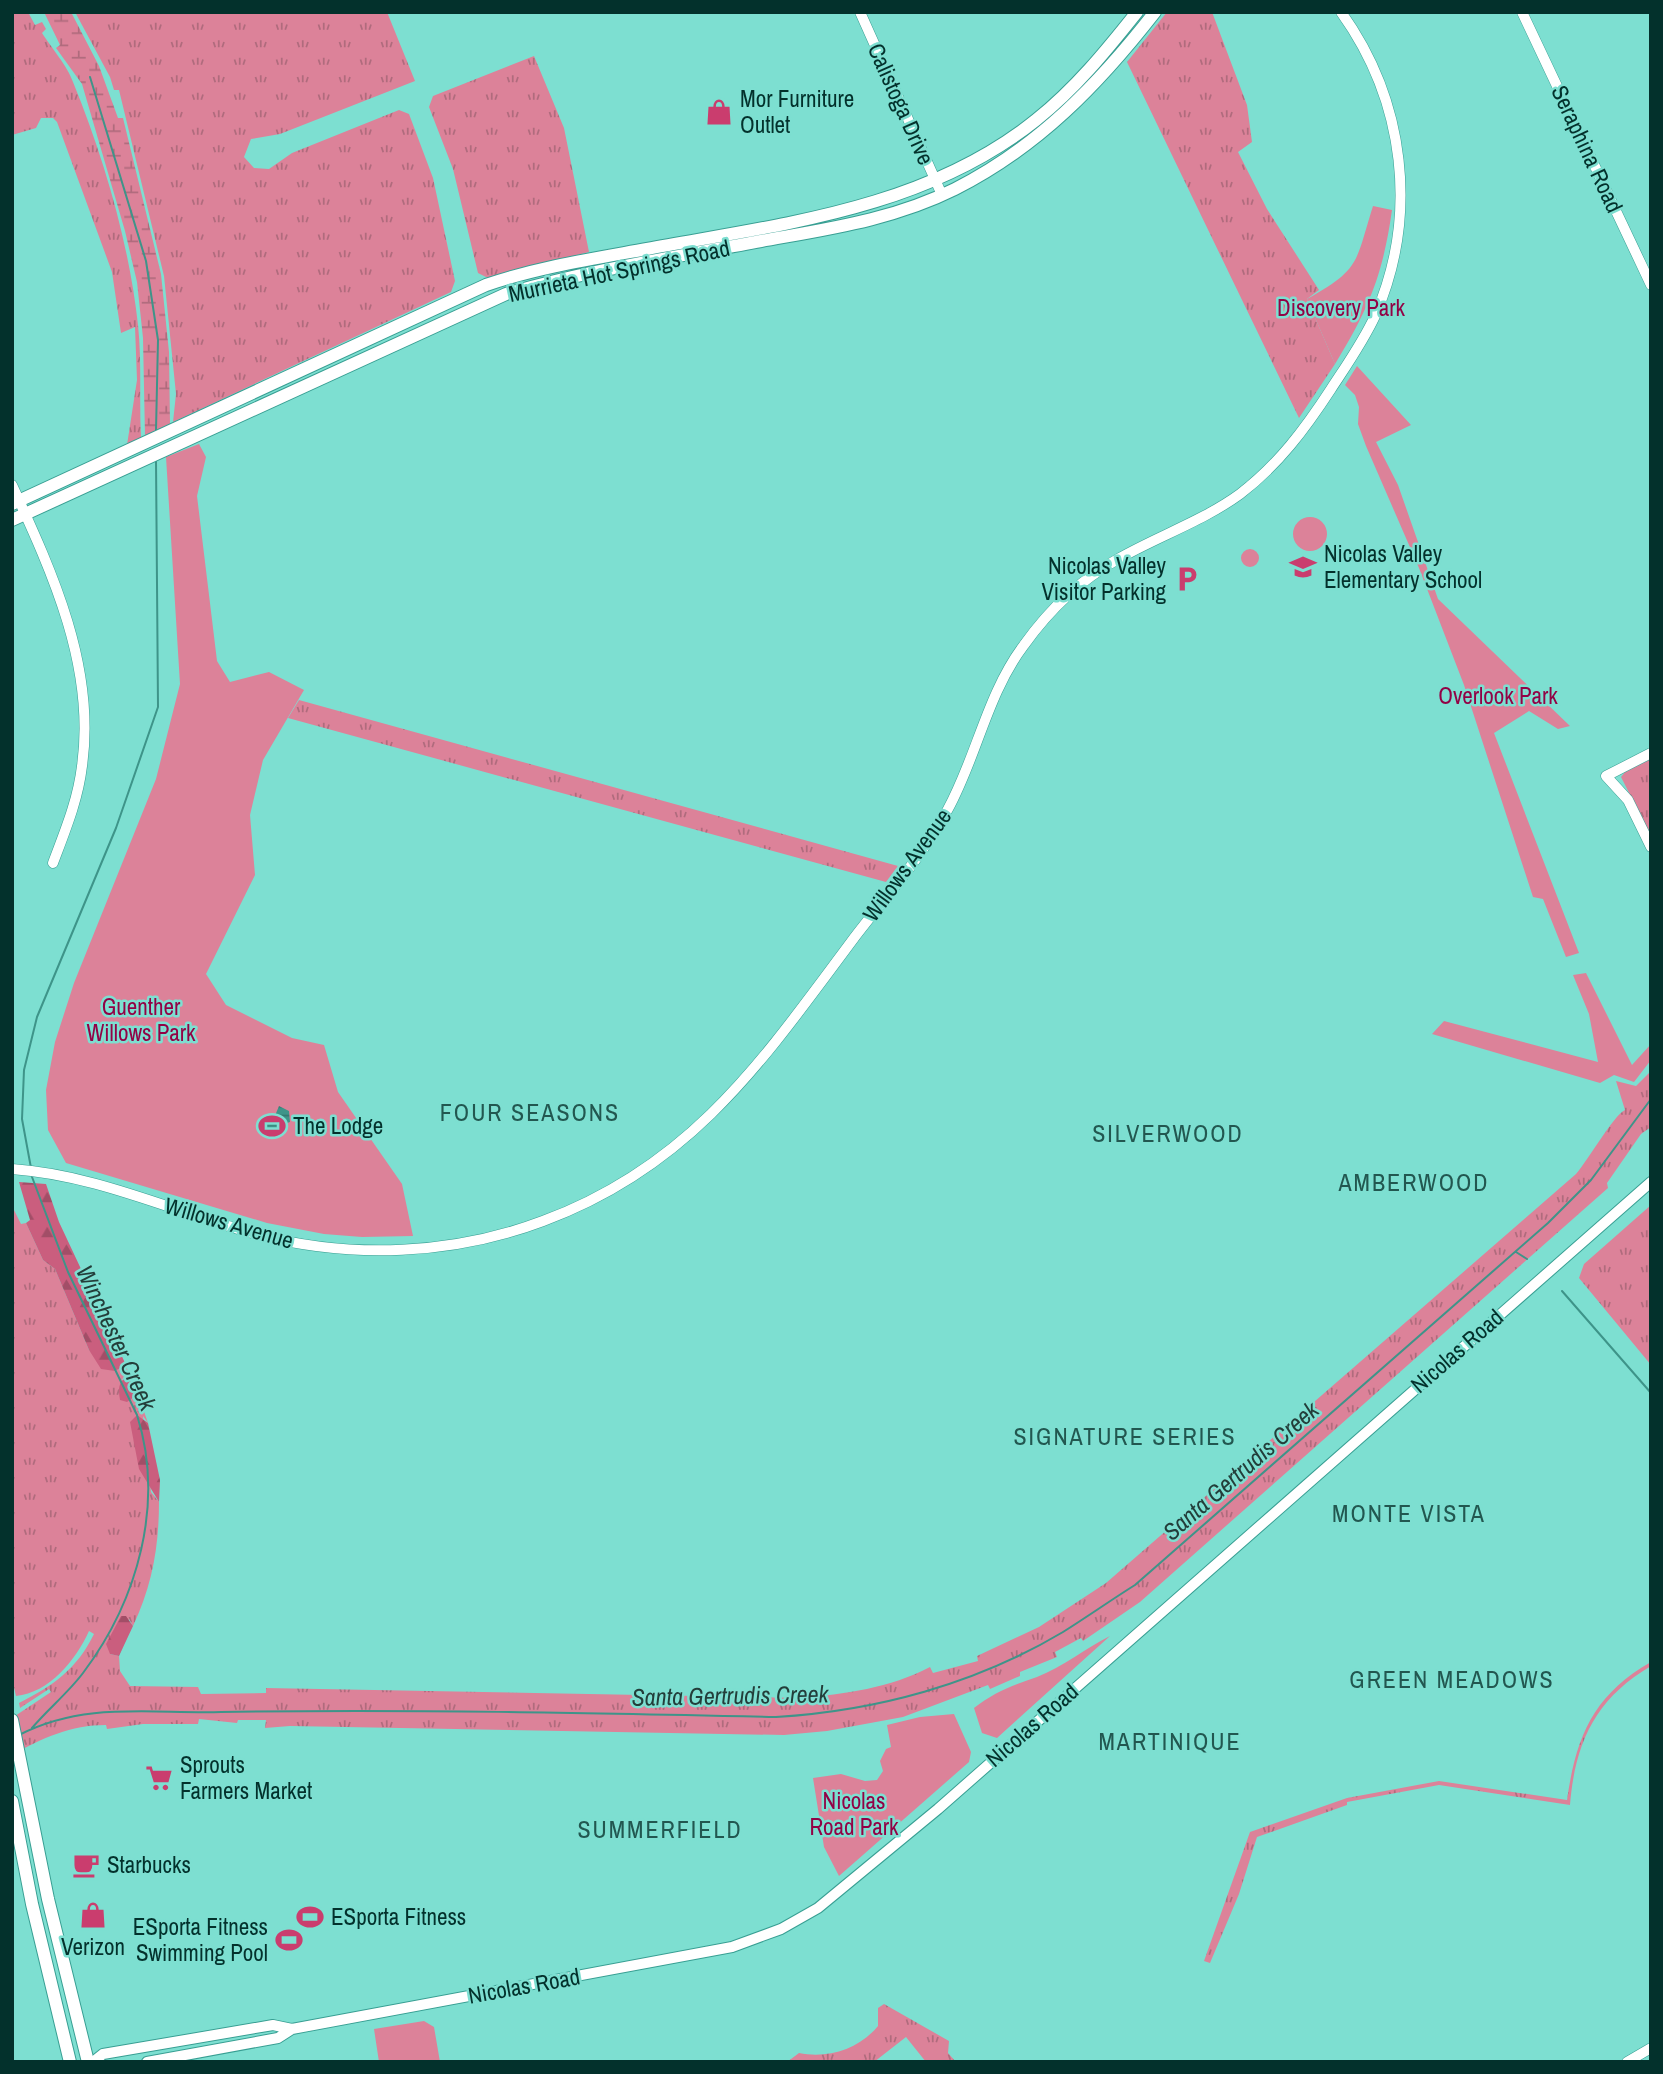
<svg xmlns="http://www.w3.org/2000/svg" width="1663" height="2074" viewBox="0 0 1663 2074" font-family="'Archivo Narrow',sans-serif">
	<defs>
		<pattern id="grass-tufts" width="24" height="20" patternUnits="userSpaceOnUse" patternTransform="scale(1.75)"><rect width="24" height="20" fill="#dc8299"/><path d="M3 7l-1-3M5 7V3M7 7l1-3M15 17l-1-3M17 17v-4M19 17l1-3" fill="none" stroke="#b06b7d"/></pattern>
		<pattern id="forest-firs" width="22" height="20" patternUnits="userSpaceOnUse" patternTransform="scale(1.75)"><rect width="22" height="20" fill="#ca5e7e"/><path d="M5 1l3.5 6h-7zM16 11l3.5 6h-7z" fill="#a24e67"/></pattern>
		<pattern id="wetland-marsh" width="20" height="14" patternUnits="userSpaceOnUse" patternTransform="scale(1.75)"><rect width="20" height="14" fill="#dc8299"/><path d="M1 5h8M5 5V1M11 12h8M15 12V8" fill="none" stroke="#b06b7d"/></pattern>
		<pattern id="water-rules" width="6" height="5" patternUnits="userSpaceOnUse" patternTransform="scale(1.75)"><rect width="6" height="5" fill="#3e9489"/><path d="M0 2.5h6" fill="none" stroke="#327970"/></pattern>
	</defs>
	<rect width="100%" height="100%" fill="#7ddfd1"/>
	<path fill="url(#grass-tufts)" d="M12 12H28L35 25 42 22 46 29 42 33C51 47 68 67 73 82 104 158 129 243 138 325 142 362 139 400 141 438L127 445 137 380 135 327 121 333 112 272 57 122 53 118H41L36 128 12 135Z
		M75 12H387L415 81 280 134 251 139 244 157 254 168 269 169 292 153 399 110 409 114 433 178 455 281 451 292 173 422 176 394 164 276 119 90H114L110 77Z
		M1167 12H1212L1247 105 1252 142 1238 152 1267 209 1319 290 1307 299 1335 364 1299 418 1127 62Z
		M534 56 564 128 589 252 488 278 478 273 453 169 429 107 433 96Z
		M299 700 898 866 886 882 288 718Z
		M1651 759V836L1621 777 1625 772Z
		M1651 1071V1127L1641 1134 1607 1183 1608 1188 1140 1602 1083 1641 1081 1638 1055 1652 1057 1657 1020 1672V1676L990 1689 988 1685 903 1717 827 1731 784 1735 290 1726 265 1728 266 1720H238L237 1723 199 1719 198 1724H143L107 1729 106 1725C71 1725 42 1738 12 1755V1718L51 1692 49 1689 20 1708 19 1703C53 1686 77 1669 94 1634L89 1631C76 1660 49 1693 16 1696L12 1679V1206L21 1224 26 1223 43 1260 55 1269 89 1350 115 1371 126 1365 129 1376 122 1379 132 1399 138 1394 148 1423 143 1416 151 1492 159 1502C159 1547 152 1586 133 1626L129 1619 110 1654 119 1656 120 1671 130 1686 198 1687 201 1694 266 1693V1688L800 1698C845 1694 890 1688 930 1667L933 1673 978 1661 977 1656 1039 1627 1106 1583 1576 1174C1589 1159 1613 1116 1625 1110L1616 1081 1636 1086Z
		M1651 1205V1365L1579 1278 1584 1264Z
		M1651 1662V1666C1595 1699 1575 1743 1570 1805L1439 1785 1347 1802V1805L1257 1837 1239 1894 1210 1963 1204 1961 1250 1832 1347 1798 1439 1781 1567 1800C1576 1737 1593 1695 1651 1662Z
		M884 2004 949 2041 948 2053 956 2062H926L906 2037 874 2062H787L799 2053C828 2059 859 2049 878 2026V2008Z"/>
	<path fill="url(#forest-firs)" d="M19 1182 46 1184 59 1222 126 1365 115 1371 101 1369 89 1350 55 1269 43 1260 26 1223 30 1220Z
		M129 1376 138 1394 127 1402 120 1400C118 1389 118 1381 129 1376Z
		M137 1415 148 1423 160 1480 159 1502 139 1469 130 1422Z
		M121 1616H126L133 1626 119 1656 110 1654 106 1644Z"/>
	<path fill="url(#wetland-marsh)" d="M44 12H71L99 66 118 118H123L161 274 169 352 170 424 145 436 143 338 137 282 125 231 82 84 56 48 60 45Z"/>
	<path fill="#dc8299" d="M1373 206 1392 210C1383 274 1369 309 1335 364L1307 299C1361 269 1355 263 1373 206Z
		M1357 366 1411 425 1376 442 1398 485 1438 599 1570 726 1558 729 1529 711 1494 733 1579 953 1566 957 1543 899 1533 897 1464 685 1419 568 1366 446 1358 424 1359 407 1355 395 1345 385Z
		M199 444 206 457 197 496 217 661 230 682 269 672 304 690 263 760 250 815 255 875 206 974 226 1005 292 1038 324 1045 338 1092 402 1184 413 1236 362 1237 324 1234 267 1223 66 1163 48 1130 46 1090 55 1042 74 983 156 779 180 684 166 457Z
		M1293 534a17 17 0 1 1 34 0a17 17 0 1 1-34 0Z
		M1241 558a9 9 0 1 1 18 0a9 9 0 1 1-18 0Z
		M1586 973 1632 1065 1651 1044V1060L1634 1082 1614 1075 1600 1083 1432 1034 1444 1021 1598 1062 1589 1014 1573 975Z
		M1110 1636 997 1738 982 1733 974 1708C994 1692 1013 1685 1037 1677 1063 1667 1086 1648 1110 1636Z
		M954 1714 971 1752 969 1762 839 1876 824 1847 813 1778 841 1774 865 1781 877 1780 883 1771 880 1761 886 1749 891 1747 887 1725 920 1717Z
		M424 2021 434 2027 440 2062H379L374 2029Z"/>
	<path fill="url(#water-rules)" d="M279 1106 289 1111 290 1122 278 1126 275 1132 265 1127V1122L274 1118Z"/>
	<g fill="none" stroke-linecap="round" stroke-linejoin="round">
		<path stroke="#3e9489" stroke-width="2" d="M90 77 146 261 158 340 156 430
			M31 1168 22 1119 24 1070 37 1017 116 828 158 707 156 460
			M1516 1252 1527 1259
			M1562 1291 1651 1393
			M32 1728C48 1709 68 1693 83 1673 138 1600 165 1503 137 1415L68 1272 32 1177
			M19 1735C85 1701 151 1714 221 1712 406 1709 591 1713 776 1717 876 1711 976 1684 1063 1632 1087 1617 1111 1600 1135 1585L1548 1223 1591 1180 1651 1099"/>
		<g stroke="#389f93" stroke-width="11">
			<path id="tertiary" d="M860 12 942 195
				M1522 12 1651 285
				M12 485C52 572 96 667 82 766 78 800 65 831 53 863
				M1651 753 1606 776 1628 800 1651 847
				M12 1169C98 1175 176 1213 259 1235 352 1259 453 1255 543 1221 692 1166 763 1060 854 938 886 896 923 856 948 809 977 756 987 694 1024 645 1049 610 1080 580 1118 559 1158 536 1203 521 1240 494 1278 465 1305 429 1331 389 1346 366 1363 342 1375 316 1419 215 1405 101 1341 12
				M1627 2062 1651 2048"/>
		</g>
		<g stroke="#389f93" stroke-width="12">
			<path id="secondary" d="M93 2062 103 2054 273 2025 292 2029
				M147 2062 278 2038 292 2029 732 1947 781 1929 818 1908 938 1809 1651 1182"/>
		</g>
		<g stroke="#389f93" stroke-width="14">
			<path id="primary" d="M12 504 486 285C539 267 592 259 647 249 782 224 925 209 1036 120 1075 89 1106 51 1137 12
				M12 520 506 294C589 270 676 257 761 241 827 229 893 220 955 189 1038 147 1098 85 1155 12
				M12 1720 48 1899 88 2062
				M12 1801 32 1904 70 2062"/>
		</g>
		<use href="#tertiary" stroke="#fff" stroke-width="10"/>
		<use href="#secondary" stroke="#fff" stroke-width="10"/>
		<use href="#primary" stroke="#fff" stroke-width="12"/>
	</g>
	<defs>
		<g id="shop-bare" transform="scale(2.1)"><path d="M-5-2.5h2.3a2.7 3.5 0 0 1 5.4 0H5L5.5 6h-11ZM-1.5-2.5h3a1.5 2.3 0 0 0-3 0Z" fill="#ca3d6e" stroke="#7ddfd1" stroke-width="2.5" paint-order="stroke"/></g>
		<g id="school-bare" transform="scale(2.1)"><path d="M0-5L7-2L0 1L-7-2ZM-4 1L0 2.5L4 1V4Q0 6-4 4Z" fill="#ca3d6e" stroke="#7ddfd1" stroke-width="2.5" paint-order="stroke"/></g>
		<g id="parking-bare" transform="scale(2.1)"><path d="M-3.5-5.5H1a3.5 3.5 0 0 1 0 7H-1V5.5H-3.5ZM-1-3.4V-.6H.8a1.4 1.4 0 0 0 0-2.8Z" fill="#ca3d6e" stroke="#7ddfd1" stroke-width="2.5" paint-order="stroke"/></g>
		<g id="stadium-bare" transform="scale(2.1)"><path d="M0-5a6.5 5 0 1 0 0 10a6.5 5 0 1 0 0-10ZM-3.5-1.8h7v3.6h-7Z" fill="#ca3d6e" stroke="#7ddfd1" stroke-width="2.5" paint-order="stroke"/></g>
		<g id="supermarket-bare" transform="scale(2.1)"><path d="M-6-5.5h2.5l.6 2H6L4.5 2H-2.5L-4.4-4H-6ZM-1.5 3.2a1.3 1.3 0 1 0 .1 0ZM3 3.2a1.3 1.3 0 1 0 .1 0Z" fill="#ca3d6e" stroke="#7ddfd1" stroke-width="2.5" paint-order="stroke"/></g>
		<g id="cafe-bare" transform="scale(2.1)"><path d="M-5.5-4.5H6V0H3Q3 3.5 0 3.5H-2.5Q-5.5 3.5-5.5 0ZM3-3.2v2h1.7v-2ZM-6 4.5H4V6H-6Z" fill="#ca3d6e" stroke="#7ddfd1" stroke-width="2.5" paint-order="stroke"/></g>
	</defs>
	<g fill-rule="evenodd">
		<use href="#shop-bare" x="719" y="112"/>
		<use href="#school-bare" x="1303" y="567"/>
		<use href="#parking-bare" x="1187" y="579"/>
		<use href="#stadium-bare" x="272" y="1126"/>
		<use href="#supermarket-bare" x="159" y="1778"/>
		<use href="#cafe-bare" x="86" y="1865"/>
		<use href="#shop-bare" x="93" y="1915"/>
		<use href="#stadium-bare" x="310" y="1917"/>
		<use href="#stadium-bare" x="289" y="1940"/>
	</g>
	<g text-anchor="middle" stroke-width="5" stroke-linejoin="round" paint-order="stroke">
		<g font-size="23" fill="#03312c" stroke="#7ddfd1" text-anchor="start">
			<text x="740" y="107">Mor Furniture<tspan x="740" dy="26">Outlet</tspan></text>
			<text x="1324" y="562">Nicolas Valley<tspan x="1324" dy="26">Elementary School</tspan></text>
			<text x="1166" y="574" text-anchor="end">Nicolas Valley<tspan x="1166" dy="26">Visitor Parking</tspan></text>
			<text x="293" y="1134">The Lodge</text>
			<text x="180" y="1773">Sprouts<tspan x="180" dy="26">Farmers Market</tspan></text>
			<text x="107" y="1873">Starbucks</text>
			<text x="331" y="1925">ESporta Fitness</text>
			<text x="268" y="1935" text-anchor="end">ESporta Fitness<tspan x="268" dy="26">Swimming Pool</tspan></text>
			<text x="93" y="1955" text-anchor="middle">Verizon</text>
		</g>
		<g font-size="23" fill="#03312c" stroke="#7ddfd1">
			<text transform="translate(901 104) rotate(66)" y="8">Calistoga Drive</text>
			<text transform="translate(1587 149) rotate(65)" y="8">Seraphina Road</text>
			<text transform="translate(619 271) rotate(-12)" y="8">Murrieta Hot Springs Road</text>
			<text transform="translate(907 865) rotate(-54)" y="8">Willows Avenue</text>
			<text transform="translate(229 1223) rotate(16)" y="8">Willows Avenue</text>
			<text transform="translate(1457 1351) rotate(-41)" y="8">Nicolas Road</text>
			<text transform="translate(1032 1725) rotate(-41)" y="8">Nicolas Road</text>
			<text transform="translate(524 1986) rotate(-10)" y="8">Nicolas Road</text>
		</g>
		<g font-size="23" fill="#920245" stroke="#7ddfd1">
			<text x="1341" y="316">Discovery Park</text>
			<text x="1498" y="704">Overlook Park</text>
			<text x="141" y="1015">Guenther<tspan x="141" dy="26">Willows Park</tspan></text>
			<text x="854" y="1809">Nicolas<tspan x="854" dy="26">Road Park</tspan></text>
		</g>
		<g font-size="24" letter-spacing="2" fill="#225750" stroke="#7ddfd1">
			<text x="530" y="1121">FOUR SEASONS</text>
			<text x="1168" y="1142">SILVERWOOD</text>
			<text x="1414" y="1191">AMBERWOOD</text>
			<text x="1125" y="1445">SIGNATURE SERIES</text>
			<text x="1409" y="1522">MONTE VISTA</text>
			<text x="1452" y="1688">GREEN MEADOWS</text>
			<text x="1170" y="1750">MARTINIQUE</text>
			<text x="660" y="1838">SUMMERFIELD</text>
		</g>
		<g font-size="24" font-style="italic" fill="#233e3a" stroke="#7ddfd1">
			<text transform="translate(116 1338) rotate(65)" y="8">Winchester Creek</text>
			<text transform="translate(1241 1471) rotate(-41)" y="8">Santa Gertrudis Creek</text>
			<text transform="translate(730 1696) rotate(-1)" y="8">Santa Gertrudis Creek</text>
		</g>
	</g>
	<rect width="1663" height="2074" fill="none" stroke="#03312c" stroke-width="28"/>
</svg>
